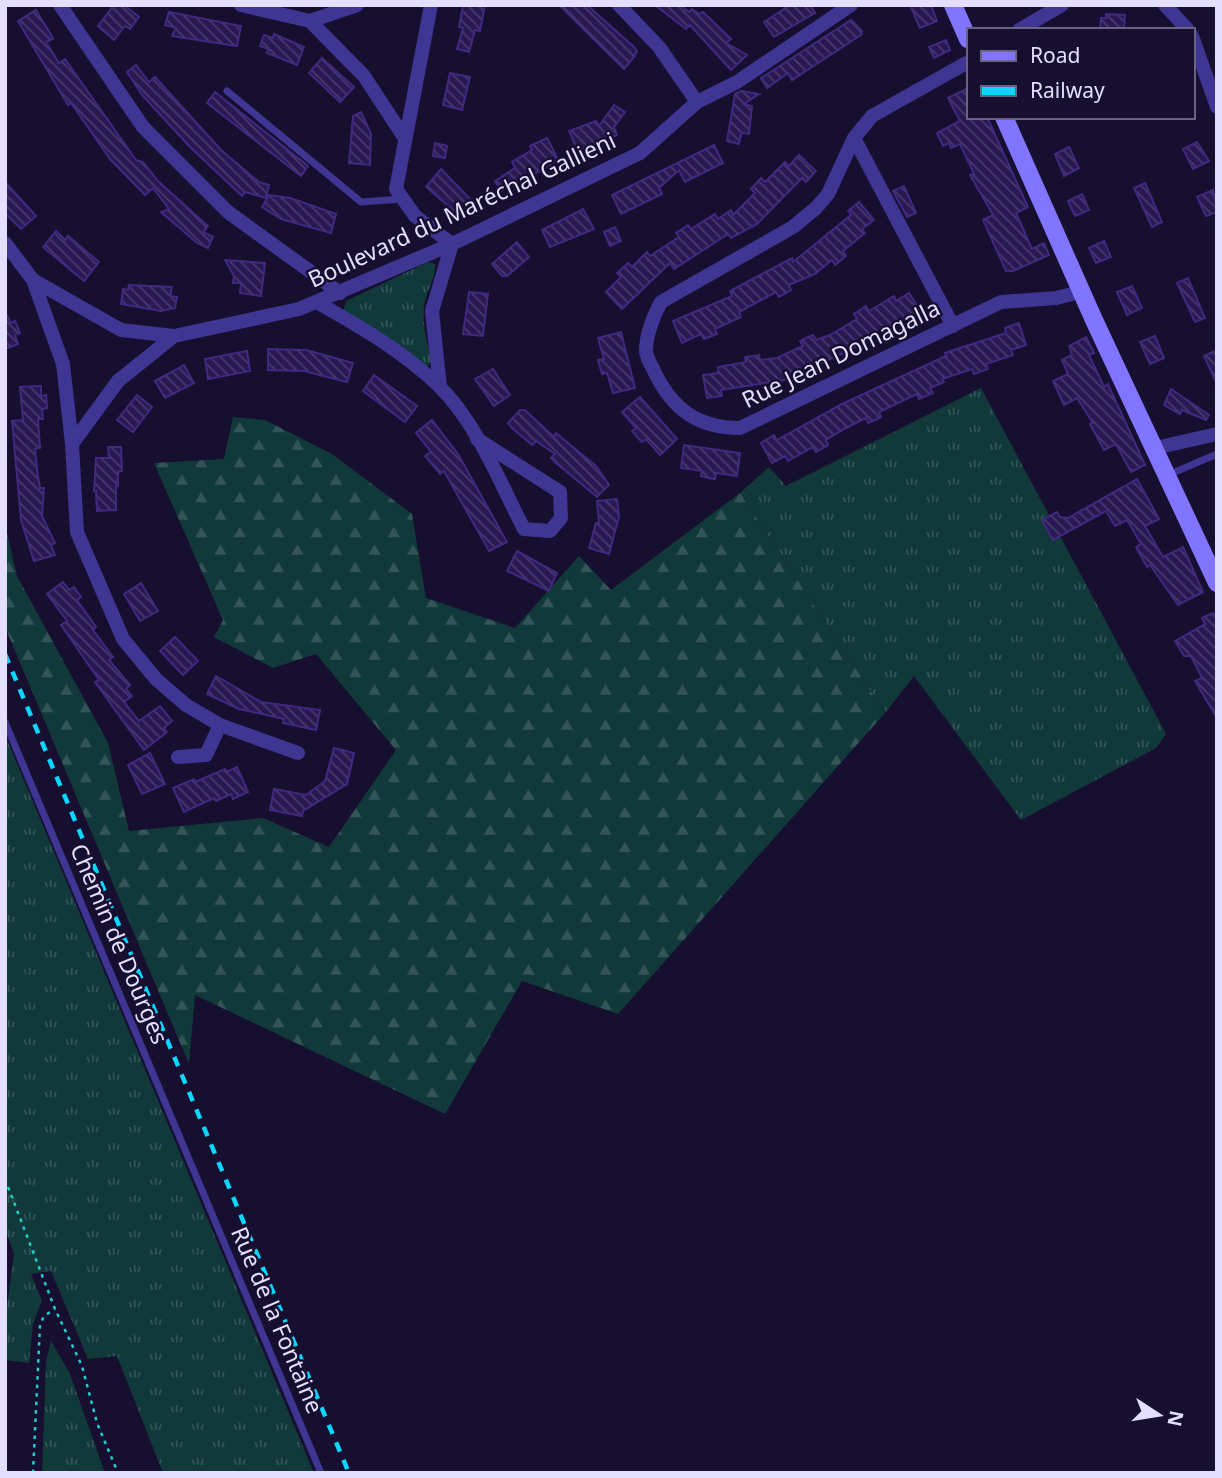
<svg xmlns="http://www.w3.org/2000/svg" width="1222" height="1478" viewBox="0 0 1222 1478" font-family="'Noto Sans',sans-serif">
	<defs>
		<pattern id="grass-tufts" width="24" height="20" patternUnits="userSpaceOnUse" patternTransform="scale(1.75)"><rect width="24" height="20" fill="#11393a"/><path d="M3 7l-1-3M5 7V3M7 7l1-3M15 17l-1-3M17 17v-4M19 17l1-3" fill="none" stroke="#345558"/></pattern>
		<pattern id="forest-firs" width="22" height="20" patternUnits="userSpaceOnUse" patternTransform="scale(1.75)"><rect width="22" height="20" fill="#11393a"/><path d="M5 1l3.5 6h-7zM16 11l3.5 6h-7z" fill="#345558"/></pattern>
		<pattern id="building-back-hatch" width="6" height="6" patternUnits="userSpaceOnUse" patternTransform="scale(1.75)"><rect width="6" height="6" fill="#281953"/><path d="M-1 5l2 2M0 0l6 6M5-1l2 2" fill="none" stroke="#473a6d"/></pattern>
	</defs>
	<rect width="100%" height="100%" fill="#170f30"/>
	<path fill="url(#grass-tufts)" d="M428 262 435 264C436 278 426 292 424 306 422 325 427 343 432 361L428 366 422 365 343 312 346 301Z
		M981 388 1166 734 1156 748 1021 820 914 676 885 713 740 493 769 467 786 486Z
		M5 735 314 1473H163L117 1356 88 1359 51 1271 31 1274 42 1301 33 1323 29 1363 5 1360V1320L14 1254 5 1229Z
		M51 1341 70 1374 105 1473H42L46 1362Z"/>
	<path fill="url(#forest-firs)" d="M233 417 265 420 332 454 412 514 426 598 515 628 579 556 611 590 740 493 885 713 618 1014 522 981 445 1114 195 995 189 1064 5 627V524L17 576 108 743 129 831 263 818 329 847 396 750 316 654 273 668 214 637 223 620 154 463 224 459Z"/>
	<path fill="url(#building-back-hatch)" stroke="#402981" stroke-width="2" d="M114 5H124L139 17 130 29 125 26 114 40 98 26Z
		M463 5H485L480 31 475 30 469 52 457 49 463 28 459 27Z
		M559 5H587L634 47 637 51 634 57 624 69Z
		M655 5H680L689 12 692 9 699 14 703 12 731 39 726 43 747 55 731 70 690 25 686 29Z
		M790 5H810L815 13 774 37 764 22Z
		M910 5H931L937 21 920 28Z
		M36 10 50 33 53 39 46 42 59 63 65 59 136 160 143 162 159 182 208 226 203 232 213 237 208 248 197 243 161 212 169 209 153 188 145 195 110 159 71 103 68 105 18 21Z
		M169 12 241 26 237 46 172 36 176 28 165 25Z
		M1106 14 1125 15 1124 30H1100L1101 18H1106Z
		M851 20 862 31 861 35 792 80 788 73 767 88 761 78Z
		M274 34 304 47 297 65 267 53 268 49 260 46 264 35 273 38Z
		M946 40 950 50 934 58 929 47Z
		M322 58 354 87 340 102 309 73Z
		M136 65 149 82 155 77 221 150 259 182 269 185 266 198 245 192 242 196 190 147 142 95 127 72Z
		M450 73 470 77 462 110 443 105Z
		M968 88V117H987L1028 207 1016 213 1032 249 1044 243 1049 255 1013 271H1006L983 220 993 215 970 175 974 174 960 144 951 148 949 143 943 146 937 133 960 121 948 98Z
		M741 91 759 94 744 104 752 106 749 134 741 133 739 144 727 141 735 94Z
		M215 92 308 166 301 176 207 103Z
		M614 105 625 112 614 127 617 135 578 151 569 131 596 121 599 126Z
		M361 112 371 134 370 165 349 163 353 116Z
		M547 138 559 161 501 191 495 181 515 168 512 162 532 150 530 146Z
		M1197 142 1209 161 1193 169 1183 149Z
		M435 143 447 146 445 158 433 156Z
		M714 145 723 163 685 182 679 170 659 188 662 194 621 214 612 195Z
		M1069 147 1079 168 1064 176 1055 154Z
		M799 155 816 171 806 182 802 178 757 224 731 238 728 234 674 269 670 263 622 309 606 292 621 277 617 273 628 263 632 267 647 252 650 256 679 237 676 233 688 225 691 229 715 214 718 219 731 210 733 215 755 193 751 189 761 178 765 182 785 162 789 166Z
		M441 169 471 200 459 215 426 187Z
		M5 182 36 216 21 229 5 213Z
		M1145 183 1162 222 1152 227 1134 188Z
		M904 186 916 213 907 217 893 191Z
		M1213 190 1217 212 1206 216 1197 197Z
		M1082 194 1089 210 1075 216 1068 201Z
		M269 195 290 198 336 214 331 233 281 219 262 207Z
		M859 202 874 220 862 229 865 233 843 251 846 256 835 265 832 260 815 274 789 285 791 290 779 297 776 292 739 312 741 317 715 329 717 334 704 339 701 334 682 343 673 321 732 296 730 291 792 258 793 262 851 215 848 211Z
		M583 209 594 229 550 247 542 230Z
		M615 227 621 241 610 246 604 232Z
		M56 231 65 240 68 236 99 262 84 281 43 247Z
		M1104 241 1111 257 1096 263 1089 248Z
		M517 242 529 257 507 276H502L492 264Z
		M225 260 265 263 261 296 240 293 241 283H233L234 276Z
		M1188 278 1205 318 1195 322 1177 283Z
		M129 285 172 287 170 296 177 297 175 308 161 311 121 304 123 289 128 290Z
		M1132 286 1142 308 1127 315 1117 292Z
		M469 292 488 294 483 336 463 334Z
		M909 293 922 313 908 321 906 316 850 350 784 380 721 390 722 396 707 398 703 375 718 373V367L746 362 745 357 759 355 760 360 777 358 803 346 800 341 813 335 816 340 830 335 857 319 854 314 866 306 869 311 894 296 896 301Z
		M5 312 11 323 15 321 20 333 15 335 18 344 5 349Z
		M1019 323 1026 345 1011 350 1013 355 986 364 988 369 974 374 972 369 942 379 944 382 930 388 933 393 919 399 917 394 879 412 881 417 875 420 868 423 866 418 844 429 826 440 828 445 816 452 813 447 788 461 785 456 772 463 761 443 774 435 777 440 842 404 946 356 945 353 1006 333 1005 328Z
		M621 332 635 388 613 393 607 373 602 374 598 360 604 359 598 338Z
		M1155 336 1164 358 1150 364 1140 342Z
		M1086 337 1094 353 1089 355 1104 387 1108 384 1145 465 1131 472 1116 444 1104 450 1090 424 1093 423 1077 398 1064 405 1053 381 1068 374 1062 360 1072 355 1069 346Z
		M268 349 306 350 353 363 347 382 304 371 268 370Z
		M1217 350V384L1204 356Z
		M247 351 250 371 208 379 205 359Z
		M184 365 194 383 165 398 155 381Z
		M493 369 510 395 494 406 475 379Z
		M374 375 417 406 405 422 363 391Z
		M41 386V396L46 395 47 408 42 409 43 419H38L40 448 35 449 38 477 40 488H44L42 516 55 543 51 545 55 555 34 561 21 520 12 421 23 420 20 387Z
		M1171 389 1209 415 1206 420 1182 410 1180 414 1164 405Z
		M137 395 152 407 133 432 117 420Z
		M640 397 677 439 660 455 646 439 642 442 637 437 632 431 636 428 622 412Z
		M520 410H525L554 437 556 433 596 466 609 485 597 497 556 463 551 458 555 454 536 441 532 445 512 428 508 423Z
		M432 420 458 454 507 542 489 551 444 471 440 474 425 456 431 452 416 433Z
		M684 445 740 453 737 476 716 473 715 479 708 478 701 476 702 471 681 468Z
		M108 447H121L122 471 118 472V485L116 482V510L97 511 96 491H94L96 458H109Z
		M1137 479 1159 519 1145 526 1163 557 1183 547 1203 592 1178 605 1150 565 1147 567 1136 547 1141 544 1127 520 1115 526 1106 511 1053 540 1042 520 1057 512 1060 517 1068 518Z
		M617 499 619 517 609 554 589 548 596 523H599L597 501Z
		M517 551 557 573 549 591 507 571Z
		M63 582 69 590 74 587 81 597 77 600 96 627 93 630 113 657 109 660 130 685 126 689 132 696 124 702 139 721 160 706 172 721 164 728 167 732 144 750 95 682 99 680 61 625 67 621 47 594Z
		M141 583 158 611 140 621 124 594Z
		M1213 613 1217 617V718L1195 681 1202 678 1191 656H1184L1175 641 1205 624 1202 618Z
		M175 637 198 661 183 675 160 651Z
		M216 676 261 702 320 710 316 730 283 723 284 719 239 709 207 694Z
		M334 748 354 753 347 784 303 811 302 816 270 810 274 789 306 795 325 781Z
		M150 753 165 784 142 794 128 765Z
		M237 767 248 792 233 799 231 794 216 801 214 798 184 812 173 788 194 779 195 782 225 769 227 772Z"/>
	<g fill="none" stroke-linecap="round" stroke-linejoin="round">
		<path stroke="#23cdcd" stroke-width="2.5" stroke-dasharray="3.5 5" stroke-linecap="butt" d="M5 1179 55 1309 82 1366 97 1423 118 1473
			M33 1473 40 1325 44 1316 55 1309"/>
		<path stroke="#3f3593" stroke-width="7" d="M227 91 361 202 402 199
			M1168 475 1217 454
			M5 722 321 1473"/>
		<path stroke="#3f3593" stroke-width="14" d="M60 5 143 127 228 212 340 293
			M241 5 310 21 364 76 404 137
			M431 5 396 189 415 216 452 244 432 311 440 387
			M619 5 659 47 697 102
			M1165 5 1188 30
			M310 21 357 5
			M1019 30 1062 5
			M1192 36 1217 107
			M968 62 872 116 854 138 828 194 816 208 793 227 661 302C653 317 647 331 646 348 645 356 652 366 655 373 673 410 699 428 740 428L1001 302 1056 298 1072 294 1080 288
			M854 138 953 326
			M5 243 33 280 63 364 72 444
			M33 280 121 330 174 336 299 309 452 244 640 153 697 102 737 82 851 5
			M318 303C361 327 402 351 438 385 477 423 499 481 524 529L550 531 561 518 560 492 477 439
			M174 336 118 381 72 444 77 532 123 639 156 679 186 705 220 725 298 753
			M1155 448 1217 434
			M178 757 206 755 220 725"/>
		<path stroke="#8175ff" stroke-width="18" d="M953 5 968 39
			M1004 117 1094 320 1217 583"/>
		<path stroke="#0ad7ff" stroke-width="4.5" stroke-dasharray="10 9" stroke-linecap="butt" d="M5 654 349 1473"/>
	</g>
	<g text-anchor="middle" stroke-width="5" stroke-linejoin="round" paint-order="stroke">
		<g font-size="23" fill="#e4deff" stroke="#170f30">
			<text transform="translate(462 210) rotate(-25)" y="8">Boulevard du Maréchal Gallieni</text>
			<text transform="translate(841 354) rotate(-26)" y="8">Rue Jean Domagalla</text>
			<text transform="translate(119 944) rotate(67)" y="8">Chemin de Dourges</text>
			<text transform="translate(277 1320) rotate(67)" y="8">Rue de la Fontaine</text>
		</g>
	</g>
	<rect width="1222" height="1478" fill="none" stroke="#e4deff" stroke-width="14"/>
	<rect x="967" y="28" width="228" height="91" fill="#170f30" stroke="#696283" stroke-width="2"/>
	<rect x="981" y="51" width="35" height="10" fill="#8175ff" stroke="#696283" stroke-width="2"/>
	<text x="1030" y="63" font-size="21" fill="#e4deff">Road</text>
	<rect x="981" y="86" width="35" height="10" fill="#0ad7ff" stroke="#696283" stroke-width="2"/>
	<text x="1030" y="98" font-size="21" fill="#e4deff">Railway</text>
	<g transform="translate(1159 1415) rotate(102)" stroke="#170f30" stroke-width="5" paint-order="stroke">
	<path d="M0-5L12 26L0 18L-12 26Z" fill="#e4deff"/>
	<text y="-10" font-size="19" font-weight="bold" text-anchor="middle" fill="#e4deff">N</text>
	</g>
</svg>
